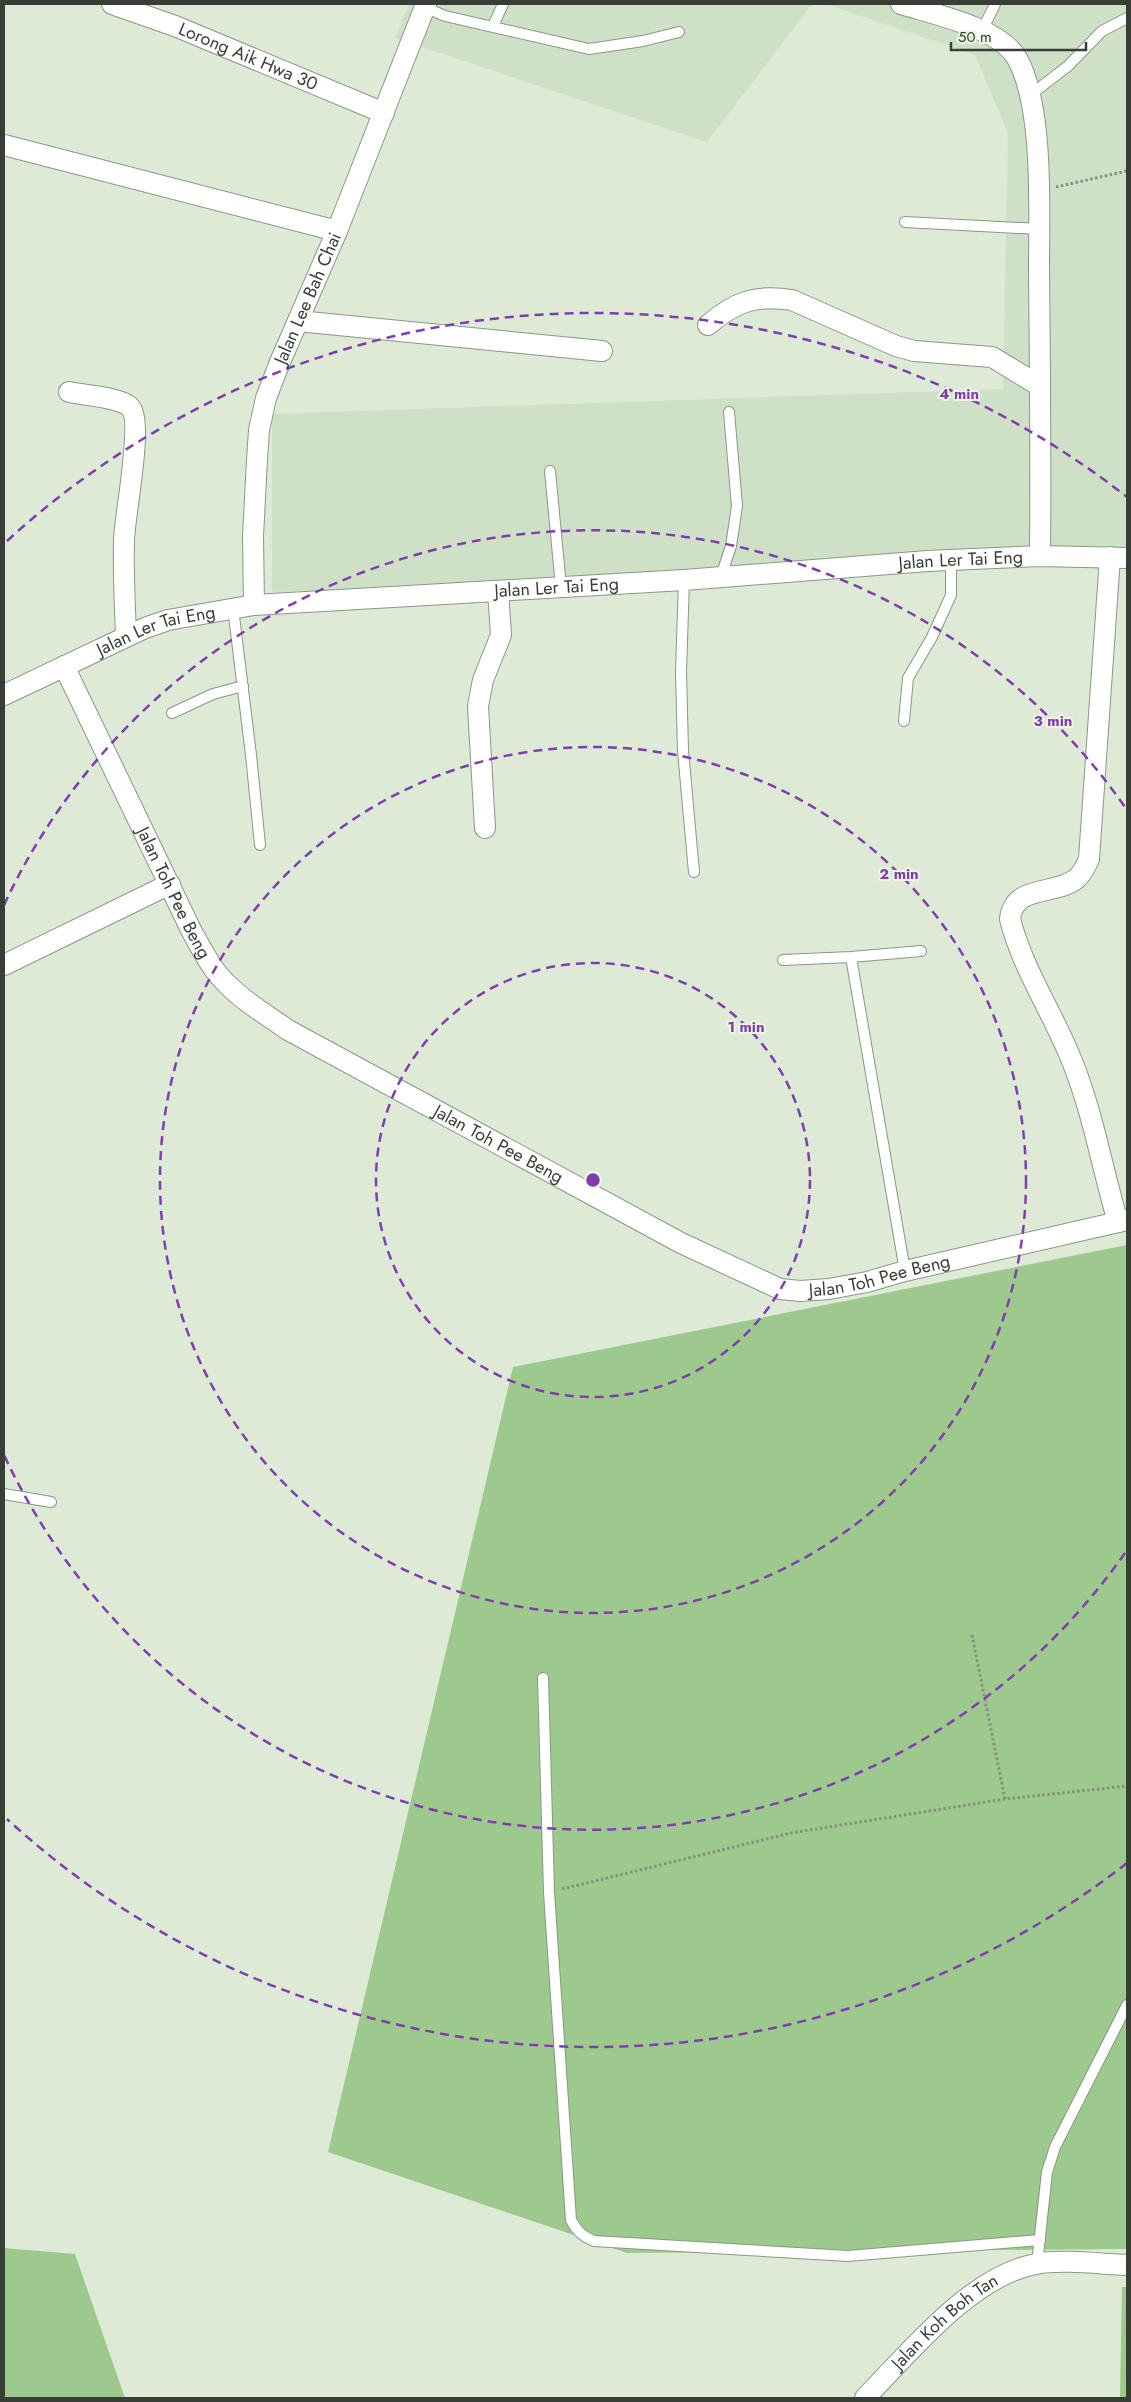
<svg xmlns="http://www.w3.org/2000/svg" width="1131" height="2402" viewBox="0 0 1131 2402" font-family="Jost,sans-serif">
	<rect width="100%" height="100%" fill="#dcead6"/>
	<path fill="#cee1c7" d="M409 4H812L707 142 395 38Z
		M826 4H1127V556L272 592V414L1003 389 1008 133 975 55Z"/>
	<path fill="#9ec98d" d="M1127 1245V2249L627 2253 328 2152 513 1367Z
		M4 2248 75 2254 125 2398H4Z
		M1122 2287H1127V2398H1120Z"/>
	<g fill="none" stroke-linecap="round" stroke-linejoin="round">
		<g stroke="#8a9785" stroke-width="12">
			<path id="service" d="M424 7 445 16 589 49 643 41 679 32
				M493 26 503 4
				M983 29 995 4
				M1029 96 1068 66 1102 31 1127 18
				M905 222 1039 229
				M550 471 561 587
				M721 576 731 546 737 506 729 412
				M684 580 681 672 683 751 694 872
				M233 608 251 755 260 845
				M172 713 213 694 243 686
				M904 721 908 678 932 637 951 595V560
				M783 960 851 957
				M905 1271 851 957 921 951
				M4 1494 51 1502
				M543 1678 549 1892 571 2220C577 2231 582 2236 594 2241L848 2256 1040 2240
				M1037 2264 1047 2172 1055 2147 1127 2005"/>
		</g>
		<g stroke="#8a9785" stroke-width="22">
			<g id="minor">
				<path id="s1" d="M112 4 175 26 384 113"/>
				<path d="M901 4C933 14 1002 28 1018 60 1044 110 1039 212 1039 269 1040 365 1041 460 1040 556"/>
				<path d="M4 145 337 231"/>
				<path d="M298 321 602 351"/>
				<path d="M708 325C735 302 756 294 792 300L896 346 914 351 992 357 1040 386"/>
				<path d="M69 392C84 395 117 397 129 406 145 419 124 517 124 541 123 573 125 605 126 637"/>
				<path d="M1110 557 1089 859C1086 866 1082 874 1076 879 1054 896 1014 884 1010 919 1023 970 1053 1013 1072 1061 1093 1113 1102 1168 1118 1222"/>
				<path id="s2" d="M254 605 253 536 257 460 259 430 266 398 280 362 337 231 426 4"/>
				<path id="s3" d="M64 666 192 932C202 949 211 969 226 983 244 1002 267 1015 288 1030L681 1243 780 1289 800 1291 829 1289 867 1282 905 1271 1127 1220"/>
				<path id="s4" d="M4 695 145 628 168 620 254 605 684 580 928 561 1040 556 1127 558"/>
				<path d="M485 828 478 706 483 680 501 635 498 591"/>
				<path d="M4 965 170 884"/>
				<path id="s5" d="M865 2398C909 2353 972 2275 1036 2264 1061 2259 1101 2264 1127 2265"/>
			</g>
		</g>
		<path stroke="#868f82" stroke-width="3" stroke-dasharray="2.5 2.5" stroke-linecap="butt" d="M1056 187 1127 171
			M972 1635 1005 1799
			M562 1889 791 1833 1005 1799 1127 1786"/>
		<use href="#service" stroke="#fff" stroke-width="10"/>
		<use href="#minor" stroke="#fff" stroke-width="20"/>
	</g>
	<g fill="none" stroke="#823cb0" stroke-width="2.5" stroke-dasharray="9 6">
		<circle cx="593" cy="1180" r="217"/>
		<circle cx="593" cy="1180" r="433"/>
		<path d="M1125 1553A650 650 0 0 1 4 1455M4 905A650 650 0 0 1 1125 807"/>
		<path d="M1127 1863A867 867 0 0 1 7 1819M7 541A867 867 0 0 1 1127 497"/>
	</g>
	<g text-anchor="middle" stroke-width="4" stroke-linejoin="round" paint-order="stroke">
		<g font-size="18" fill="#383d36" stroke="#e9f7e3">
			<text dy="6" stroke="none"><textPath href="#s1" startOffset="146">Lorong Aik Hwa 30</textPath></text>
			<text dy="6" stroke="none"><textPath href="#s2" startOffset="316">Jalan Lee Bah Chai</textPath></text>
			<text dy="6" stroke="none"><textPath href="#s4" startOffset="976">Jalan Ler Tai Eng</textPath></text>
			<text dy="6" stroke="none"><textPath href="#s4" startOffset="571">Jalan Ler Tai Eng</textPath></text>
			<text dy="6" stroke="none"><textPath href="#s4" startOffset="166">Jalan Ler Tai Eng</textPath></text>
			<text dy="6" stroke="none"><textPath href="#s3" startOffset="252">Jalan Toh Pee Beng</textPath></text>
			<text dy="6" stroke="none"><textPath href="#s3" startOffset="674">Jalan Toh Pee Beng</textPath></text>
			<text dy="6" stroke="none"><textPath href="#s3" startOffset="1092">Jalan Toh Pee Beng</textPath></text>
			<text dy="6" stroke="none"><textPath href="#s5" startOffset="111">Jalan Koh Boh Tan</textPath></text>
		</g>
	</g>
	<circle cx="593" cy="1180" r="8" fill="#823cb0" stroke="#e9f7e3" stroke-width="2.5"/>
	<g font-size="15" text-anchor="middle" font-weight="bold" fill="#823cb0" stroke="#e9f7e3" stroke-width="4" stroke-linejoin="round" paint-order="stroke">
		<text x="959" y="399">4 min</text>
		<text x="1053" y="726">3 min</text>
		<text x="899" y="879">2 min</text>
		<text x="746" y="1032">1 min</text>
	</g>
	<rect width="1131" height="2402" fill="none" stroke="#383d36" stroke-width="10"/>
	<path d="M951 42v8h135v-8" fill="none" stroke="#383d36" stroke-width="2.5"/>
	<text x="958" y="42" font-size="15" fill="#383d36" stroke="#e9f7e3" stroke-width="4" paint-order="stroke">50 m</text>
</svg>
